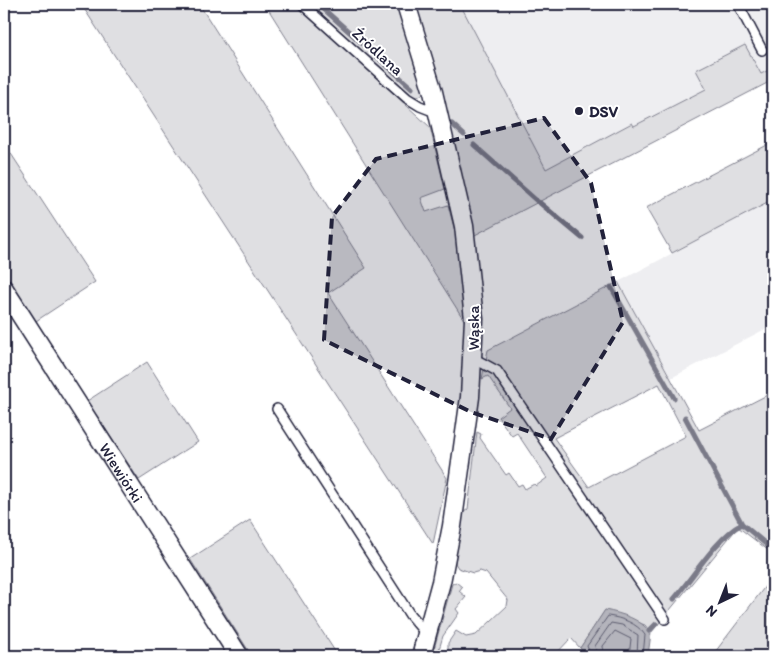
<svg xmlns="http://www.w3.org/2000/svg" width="777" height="660" viewBox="0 0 777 660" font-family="Itim,sans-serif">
	<rect width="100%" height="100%" fill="#fff"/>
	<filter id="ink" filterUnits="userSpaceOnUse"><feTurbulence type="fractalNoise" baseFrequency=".02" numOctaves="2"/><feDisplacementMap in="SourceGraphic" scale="10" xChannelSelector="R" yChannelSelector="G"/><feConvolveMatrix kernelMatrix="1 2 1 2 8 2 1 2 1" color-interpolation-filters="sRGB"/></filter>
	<g filter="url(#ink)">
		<path fill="#eeeef1" d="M415 4H773V80L473 236Z
			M773 200V325L671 378 618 282Z"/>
		<path fill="#dfdfe2" stroke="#80808e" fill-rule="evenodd" d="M81 4H199L366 268 328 293 447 478 433 544Z
			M265 4H296L430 127 445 189 421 198 426 212 448 205 458 243 469 328Z
			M310 4H397L424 85V93L418 97 412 96Z
			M415 4H460L546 169 632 123 634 126 706 89 696 70 745 45 761 74 773 68V80L473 236Z
			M773 142V200L672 253 646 208Z
			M4 143 95 282 36 321 4 271Z
			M618 282 699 430 773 392V554L738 527 651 633 645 625 605 610 580 648 571 638 554 656H483L479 652 475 656H448V643L456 631 466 637 476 635 507 606 508 600 486 573 480 571 473 573 458 568 455 563 463 513 468 509 477 432 481 434 480 438 506 475 509 473 518 486 522 484 525 489 534 484 536 486 547 478 517 433 512 436 498 417 510 408 488 376 482 379 488 350ZM659 384 686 436 589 487 554 438Z
			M147 362 198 442 139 480 87 401Z
			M250 520 338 656H252L190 559Z
			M773 576V656H712Z
			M456 582 462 587 459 591 466 597 456 609 459 613 443 636 437 656H432L452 584Z"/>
		<path fill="#b4b4bc" stroke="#7a7a88" d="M605 610C623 614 639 618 651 633L648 656H587L580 648Z"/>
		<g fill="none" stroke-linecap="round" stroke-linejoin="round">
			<path stroke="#5c5c6f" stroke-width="1" d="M591 656 587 646 608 616C622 618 637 623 645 635L643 656
				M597 656 595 646 611 623 622 625 638 635 637 656
				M604 656 603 646 615 631 631 639 629 656"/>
			<path stroke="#7a7a88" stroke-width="5" d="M318 4 412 88
				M452 124 464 135
				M474 145 538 202
				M540 203 582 238
				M611 287 674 398
				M685 417 742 524 773 550
				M674 599C693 577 717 537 742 524
				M649 631 656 624"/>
			<g stroke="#22223b" stroke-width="12">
				<path id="service" d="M302 4 407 98 420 106 438 113
					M738 4 762 50
					M473 358 497 371 665 619
					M277 409 410 615 428 636"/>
			</g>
			<g stroke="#22223b" stroke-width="21">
				<g id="minor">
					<path d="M406 4 433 92 464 226 474 319 470 397 452 526 441 582 421 656"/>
					<path id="s1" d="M4 289 239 656"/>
				</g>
			</g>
			<use href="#service" stroke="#fff" stroke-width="9"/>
			<use href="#minor" stroke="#fff" stroke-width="18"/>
		</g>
	</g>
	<path fill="#22223b" fill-opacity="0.2" stroke="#22223b" stroke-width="4" stroke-dasharray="10 6" stroke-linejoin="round" d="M544 118 591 183 623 322 551 439 471 412 324 340 332 217 376 159Z"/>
	<circle fill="#22223b" stroke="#fff" stroke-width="2" cx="579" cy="111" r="5"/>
	<g text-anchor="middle" stroke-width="4" stroke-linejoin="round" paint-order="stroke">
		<g font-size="16" fill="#22223b" stroke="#fff">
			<text transform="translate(378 51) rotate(42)" y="6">Źródlana</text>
			<text transform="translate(473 328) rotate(-90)" y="6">Wąska</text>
			<text dy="6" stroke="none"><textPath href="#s1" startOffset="218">Wiewiórki</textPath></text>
		</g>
		<g font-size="16" font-weight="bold" fill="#22223b" stroke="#fff" text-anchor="start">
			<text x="589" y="117">DSV</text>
		</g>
	</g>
	<rect width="777" height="660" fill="none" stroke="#fff" stroke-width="20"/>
	<rect x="10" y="10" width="757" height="640" fill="none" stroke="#22223b" stroke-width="2" filter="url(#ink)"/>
	<g transform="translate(720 602) rotate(223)" stroke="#ffffff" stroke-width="4" paint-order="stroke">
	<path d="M0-4L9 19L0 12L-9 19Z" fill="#22223b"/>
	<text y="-8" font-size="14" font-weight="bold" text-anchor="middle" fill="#22223b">N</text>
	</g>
</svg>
